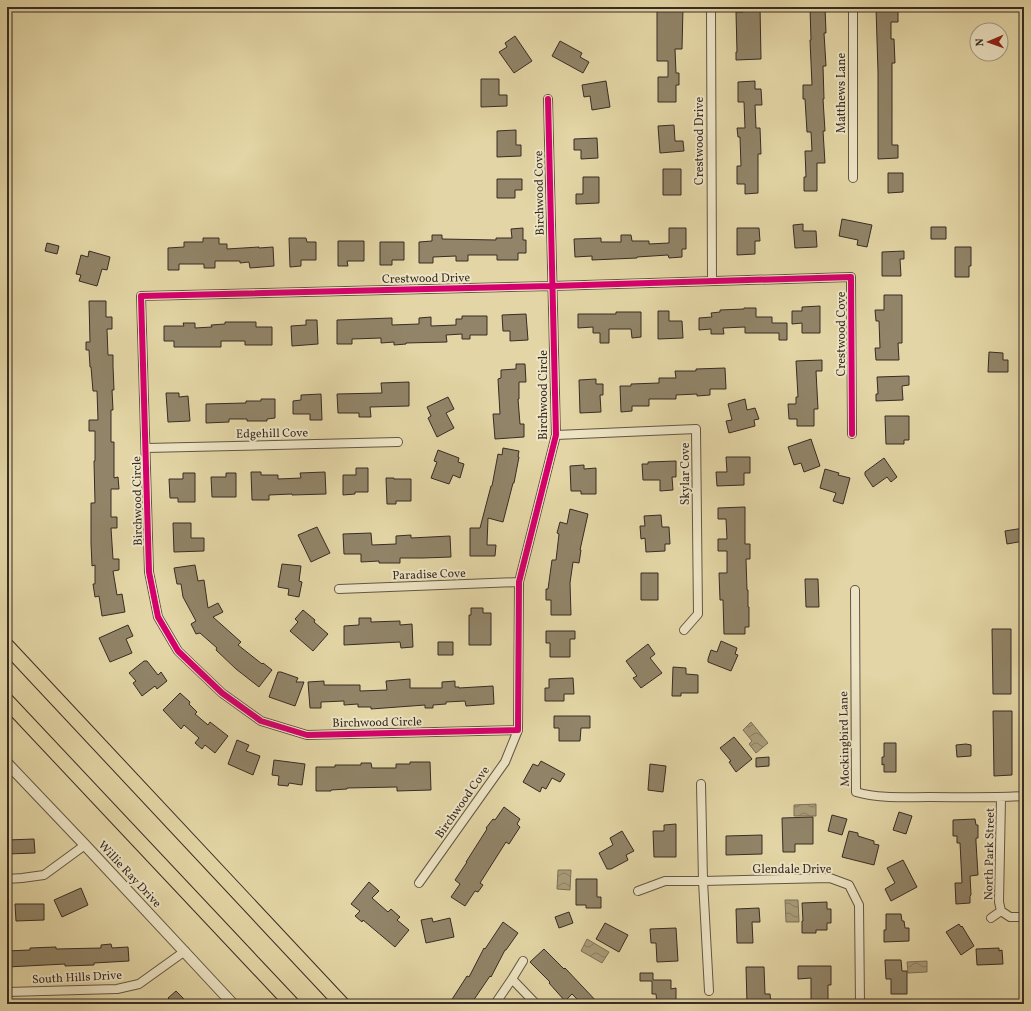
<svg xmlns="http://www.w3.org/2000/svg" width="1031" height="1011" viewBox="0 0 1031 1011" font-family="Vollkorn,serif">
	<defs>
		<pattern id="water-waves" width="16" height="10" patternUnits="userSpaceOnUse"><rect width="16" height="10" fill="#a99c79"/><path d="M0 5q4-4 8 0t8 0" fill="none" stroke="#8b7f63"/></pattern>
	</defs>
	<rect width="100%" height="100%" fill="#e3d5a5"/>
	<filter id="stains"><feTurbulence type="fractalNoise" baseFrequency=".005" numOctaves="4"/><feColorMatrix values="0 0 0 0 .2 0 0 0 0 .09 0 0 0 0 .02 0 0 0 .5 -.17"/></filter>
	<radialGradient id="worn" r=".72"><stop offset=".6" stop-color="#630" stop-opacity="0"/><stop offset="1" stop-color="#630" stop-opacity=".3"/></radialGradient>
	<path fill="url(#water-waves)" stroke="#7c6f57" d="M751 722 768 743 756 753 749 744 752 741 743 730Z
		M816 804V816H794V805Z
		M558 870H571L570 890 557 889Z
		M785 900H798L799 922H786Z
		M587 939 609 952 602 963 581 951Z
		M927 961V972L908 973 907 962Z"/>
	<path fill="#918468" stroke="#382c25" d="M658 7H683L682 49H675L676 73H679V85H676V102H658V77H668V61H657V11H658Z
		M742 7H760L761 59 736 60V52H737L736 12H743Z
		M810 7H825L826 33H824L826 66H823L824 99H823L825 131H823L825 163H817V191H804V177H806L805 151H812L811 132H807L805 99H803V85H812L810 40H811Z
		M876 8H898V22H891V39H894L895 63H892V145H898V158L878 159V72Z
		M515 36 532 61 514 73 499 52 507 47 505 43Z
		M560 41 582 53 580 57 589 62 583 73 552 56Z
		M481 79H499V95H507V106L481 107Z
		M606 81 610 107 592 110 590 96 584 97 582 85Z
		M755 81V89H761L762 105H755L756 128H760L761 154H758V193L745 194V184H737V166H741L740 137H738L737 128H745L744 102H738V82Z
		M674 125 675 141H683L684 151 660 153 658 126Z
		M516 130V145H521V156L497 157V131Z
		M597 138 598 158 581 159V150H574V139Z
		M663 169H681V195H663Z
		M888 173H903V192L888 193Z
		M583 177H599V203L576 204V194H583Z
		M497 179H522V190H515V198H497Z
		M842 219 872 225 867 247 857 245 858 240 839 236Z
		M803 224V231H816L817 247 795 248 793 225Z
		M931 227H946V239H931Z
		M523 228V240H526V253H518V260H497V255H468V261H456V256L433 257V263H419V242L432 241V235H442V239L496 240V238H512L511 229Z
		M669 228H686V249H682V257L669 258 668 255 637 257V258L592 260V256L575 257 574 239 601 238V242H621V235H631L632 241H649V244L669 243Z
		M737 228H759L760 241H755V254L737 255Z
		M203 238H219V244H227V249L259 247V248L273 247 274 266 250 268 249 262 240 263V261H215V268H204V264H179V270H168V248L184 247V242H203Z
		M289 238H306L307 242H316V260H301V266L290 267Z
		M338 241H364V261H347L348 266H338Z
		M380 242H404V260H392V265H380Z
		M47 243 59 246 57 254 45 251Z
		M955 247H971V266H969V277H955Z
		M89 251 110 257 107 270 102 269 97 286 79 281 81 275 76 274 81 255 88 257Z
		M904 251V259H900L901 276H882V252Z
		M884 295H902V343H898L899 360H876L875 348H880L879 321H876L875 310H884Z
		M89 301H106V317H112V329H107L108 355H113V366L114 390H112L113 410H111V442H114V478L118 477 119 489H111V517H117V528H111L113 559H119V570L113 571 117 595 122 594 125 612 102 616 99 596 95 597 93 584H95V565L92 566 91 543V503H95L94 461H95V431H89V420H98L97 391H93L91 367H90L89 350H86V342H90Z
		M820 306V333H802V323L792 324V311H802V307Z
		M744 308H756V317H772V323H787V340H779V333H745V327L723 328 724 334H711V329L699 330V318L712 317 711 313 720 312V310L744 309Z
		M658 311H669V321H682L683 338 658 339Z
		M616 312H641V337L632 338 631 329H609V343H600V333H593V327L578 328V314H616Z
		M526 314 528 340 510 341V331H503L502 315Z
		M462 316H487V335H470V339H462V334L446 335 447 342 406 343V344L394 345V342L381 343V338L352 339V344H337V320L392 318V325L419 324V318L431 317V326L456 325V319H462Z
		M306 320H317L318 344 292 346 291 326 306 325Z
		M225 322H256V327H272V345H245V341H221V347H174V341H164V326H184L183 323H195V328L212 327 211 325 225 324Z
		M989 352 1003 353V360H1008V372H988Z
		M822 360V371H816L818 409H814V426H797V419H789L788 404H796V397H798L796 361Z
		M516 364H525L526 382H519V399H518L520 424H524V437L495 439 493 414H500L498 379 501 378V370L516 369Z
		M725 368 726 389H710V395L697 396V394L676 395V399H649V406H632V411L621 412 620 386H631V384L659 383V378H676L675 371H696V369Z
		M909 376V385L902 386 903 400 876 401V394H878L877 377Z
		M596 379V384H603V395H600L601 412 580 413 579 380Z
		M409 382V406L370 407 371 417H359V413H338L337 394 382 393 381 383Z
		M166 393H179V397L188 396 190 421 168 422Z
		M321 394 322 420H310V414H293V401L301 400V395Z
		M448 397 454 409 446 413 454 428 437 437 428 418 431 416 427 407Z
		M261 399H275V418L267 419V421H247V419H229V422L206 423V404L246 403V401H261Z
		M745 399 747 410 755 408 759 419 754 420 755 426 729 433 726 421 732 420 728 404Z
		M885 416H909V440H904V444H886Z
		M811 439 820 466 804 472 801 463 794 465 788 447Z
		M503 448 519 451 518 457H519L514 483H513L503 522 488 518 487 545H496L495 556H470V528H480L491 486H492L498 454 502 455Z
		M438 450 459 458 458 462 464 464 460 478 453 475 449 484 431 478 437 462 434 461Z
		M726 457H750V473H744V485L717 486 716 472H727Z
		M884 458 897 477 891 482 887 477 873 487 865 475V472Z
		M676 461V477H672L673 490 660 491V480H643L642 464H648V462Z
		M584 465V469L596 468V494H581V491H571L570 466Z
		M356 468H368V492H355V494L343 495V475H356Z
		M825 469 839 473 838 475 850 478 843 504 833 501 836 493 820 488Z
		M251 472H261V475H278V479L301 478 300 473 325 472 326 494 292 495V494L269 495V500H252Z
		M183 473H195V502H178V498H170L169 479H183Z
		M226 473H236V497H212L211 477H226Z
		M386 478H394V479H411V501H396V504H387Z
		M745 507V544H750V559H746L747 590H748V607H749V627H745V634H724L723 600H720L719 573H727V551H718V539H727L726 519H718V508Z
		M570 509 588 514 580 550H581L579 563 573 562 570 583 571 615H551V600H546V589H548L552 560H556L559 534 557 533 560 522 567 524Z
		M661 515 662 527H669L670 544H665V551L646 552 645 538 641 539 640 526H645L644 516Z
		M173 523H191V538H204V551L174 552Z
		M317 527 330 553 311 562 298 535Z
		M1024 528V541L1007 544 1005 531Z
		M371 533 372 545 396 544V536L411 535V538L450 536 451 557 423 558H400V563H379V561L361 562V554H344L343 534Z
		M282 564 301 566 299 581 302 582 299 597 288 595 289 589 278 587Z
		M195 565 198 581 204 580 208 608 218 603 223 612 213 617 241 642 238 645 262 664 263 663 272 670 259 687 236 669 216 650 217 648 200 633 196 634 191 624 196 621 183 597 181 584H177L174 568Z
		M641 573H658V600H641Z
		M805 579H818L819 607H806Z
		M471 608H483V613H491V645H469V615H471Z
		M303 610 315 620 314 622 328 634 313 651 290 631 298 622 295 619Z
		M359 618H371V622L400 621V625L412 624 413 647 401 648 400 642 344 645V626L359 625Z
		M128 625 133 636 126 639 132 653 110 662 99 638Z
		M992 629H1011V694H993Z
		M546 631H575V639H570V657H550V643H546Z
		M721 641 737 648 735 654 738 655 731 671 708 662V659L711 650 717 652Z
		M438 642H453V655H438Z
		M648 644 655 654 650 658 662 673 641 688 633 678 637 676 626 661Z
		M144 661H147L158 675 161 672 167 681 157 689 155 686 142 696 133 683 136 681 129 673Z
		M673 667 686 668V674L698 675V693H681V696H672Z
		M278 672H281L298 678 296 682H304L295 706 269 697Z
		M573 678 574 694H564V701H545V688H549V679Z
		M410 679V688H442V682L455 681V687H459V688L493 686 494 704 466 706 465 701 446 702V704L433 705V708H425V705L371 709V707H358V704L344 705V701L321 702V708H310L308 682 324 681V685H360V691L387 690 386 681Z
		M180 693 190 702 189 704 197 712 195 714 208 725 210 722 228 736 215 753 205 745 202 749 195 743 199 738 184 725 181 729 163 710Z
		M993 711H1012V775L994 776Z
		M554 716H590V728H581L580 741H559V728H554Z
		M734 737 752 759 736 772 729 762 731 761 720 748Z
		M237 740 249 745 246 751 260 756 253 775 228 764Z
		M884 743H896V772H884V764L882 765V757H884Z
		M966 744 971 745V756L957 757 956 745Z
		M769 757V766L756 767V758Z
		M274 760 305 764 302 785 289 783 288 786 278 785 279 776 272 775Z
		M541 761 565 774 560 782 552 778 546 789 542 787 540 792 523 782 533 764 538 766Z
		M410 762H430L431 790 397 791V787L347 788V789L331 790V791H316V767H335V765H361V763H371L372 768H396V764H410Z
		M650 764 666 766 663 792 648 790Z
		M504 807 520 819 517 824 520 827 509 844 506 842 480 883 483 885 478 892 475 891 465 906 451 897 460 884 455 880 467 862H466L487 829 486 828 493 819 495 820Z
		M899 812 912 816 906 834 893 830Z
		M832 815 847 819 842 835 828 831Z
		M813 817V844H795V852H783L782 818Z
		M975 819 976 825H978V838H976V842L978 875 970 876 971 895 970 896V903L956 904 955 883H962L960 843H957V836H953V820Z
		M676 824V857H654L653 831H664V825Z
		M622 831 634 851 626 855 628 860 611 869H607L599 853 613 845 610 838Z
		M849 831 858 833V836L874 841V844L879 845 874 865 842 857Z
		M762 835V854L726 855V836Z
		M34 839 35 853 7 854V840Z
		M903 860 917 887 891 901 885 889 895 883 887 868Z
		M576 879H597V897H601V908H586V905H576Z
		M369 882 379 891 372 898 388 912 391 909 400 917 397 920 409 930 395 947 363 920 362 922 355 916 360 911 351 904Z
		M81 888 88 905 62 917 54 900Z
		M827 902V909H831V923H827V930H816V933H802V921H803L802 903Z
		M15 904H44V920L16 921Z
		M759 908 760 922H752L753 943H737L736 909Z
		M569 912 573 923 559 928 555 917Z
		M886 914H901L902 921H904L905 928H909V941L884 942V930H886Z
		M432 918 433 922 450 918 454 937 426 943 421 920Z
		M503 922 518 933 506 950H505L491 977 490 976 471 1004H449L467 976 469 977 484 948 485 949Z
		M605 923 628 935 619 952 596 939Z
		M959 924 961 927 962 926 974 946 961 955 946 932Z
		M676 928 678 961 657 962 656 943H651L650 929Z
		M111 944 112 948 128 947 129 961 94 963V965L65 966V964L7 967V951L30 950V948L56 947V949L101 948V945Z
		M999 948V951L1002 950 1003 964 977 965 976 949Z
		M544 949 564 969 565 968 599 1004H582L572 994 565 1001 549 983 550 982 530 962Z
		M885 960H901L902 971H907V994H891V979H886Z
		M798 966H831V985H828V1004H811V978L798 979Z
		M746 967H764L765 994H770L771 1004H747Z
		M640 973H653V980H671V989L676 988V1004H657L656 994H652V981H640Z
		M176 991 189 1004H174L168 998Z"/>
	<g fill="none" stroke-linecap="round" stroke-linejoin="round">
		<g stroke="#635645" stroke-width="10">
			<path id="minor" d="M711 7 712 281
				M853 7V178
				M548 99 556 435 519 582 518 730 307 735 261 721 222 693 178 651 158 617 149 572 141 296 552 286 851 277 852 434
				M556 435 696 429 698 614 684 630
				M146 448 398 442
				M339 589 519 582
				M855 590 856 792C880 799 905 797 929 797 961 797 992 798 1024 796
				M701 784 703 881 709 991
				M1001 798 999 902 1001 911 1010 917H1024
				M7 879 22 878 44 875 85 845
				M419 883 505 762 518 730
				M638 891 665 881H703L830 878 849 885 859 905 860 1004
				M991 918 1001 911
				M512 979 536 1004
				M7 992 117 989 139 984 185 951
				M495 1004 512 979 523 961"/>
		</g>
		<g stroke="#635645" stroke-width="12">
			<path id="tertiary" d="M7 763 85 845 233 1004"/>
		</g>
		<g stroke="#382c25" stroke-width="16">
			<path id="motorway" d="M7 646 342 1004
				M7 701 292 1004"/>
		</g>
		<use href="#minor" stroke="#ede4c4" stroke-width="8"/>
		<use href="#tertiary" stroke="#ede4c4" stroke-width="10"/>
		<use href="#motorway" stroke="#e3d5a5" stroke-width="14"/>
		<g stroke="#ede4c4" stroke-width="8">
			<path id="cycleway" d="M548 99 556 435 519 582 518 730 307 735 261 721 222 693 178 651 158 617 149 572 141 296 552 286 851 277 852 434"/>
		</g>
		<use href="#cycleway" stroke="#d6006c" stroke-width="6"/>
	</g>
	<g text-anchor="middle" stroke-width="4" stroke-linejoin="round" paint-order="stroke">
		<g font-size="12" fill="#382c25" stroke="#ede4c4">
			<text transform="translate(841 93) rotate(-90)" y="4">Matthews Lane</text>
			<text transform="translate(699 141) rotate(-90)" y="4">Crestwood Drive</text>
			<text transform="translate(539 193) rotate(-91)" y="4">Birchwood Cove</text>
			<text transform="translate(426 278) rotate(-1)" y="4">Crestwood Drive</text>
			<text transform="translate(841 334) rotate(-90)" y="4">Crestwood Cove</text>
			<text transform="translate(543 395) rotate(-90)" y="4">Birchwood Circle</text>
			<text transform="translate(272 433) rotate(-1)" y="4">Edgehill Cove</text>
			<text transform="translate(685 474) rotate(-90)" y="4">Skylar Cove</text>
			<text transform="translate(137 501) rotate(-91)" y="4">Birchwood Circle</text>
			<text transform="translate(429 574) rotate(-2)" y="4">Paradise Cove</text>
			<text transform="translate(377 722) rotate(-1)" y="4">Birchwood Circle</text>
			<text transform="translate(844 739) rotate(-91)" y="4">Mockingbird Lane</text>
			<text transform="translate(462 802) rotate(-55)" y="4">Birchwood Cove</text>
			<text transform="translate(989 854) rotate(-89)" y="4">North Park Street</text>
			<text x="792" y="873">Glendale Drive</text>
			<text transform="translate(130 874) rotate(47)" y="4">Willie Ray Drive</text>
			<text transform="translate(77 977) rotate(-3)" y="4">South Hills Drive</text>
		</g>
	</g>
	<rect width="1031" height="1011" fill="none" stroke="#e3d5a5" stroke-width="24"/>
	<rect x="8" y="8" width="1015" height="995" fill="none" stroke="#382c25" stroke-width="2"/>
	<rect x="12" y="12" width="1007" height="987" fill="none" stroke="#382c25"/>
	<g transform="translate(989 42) rotate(268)"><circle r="19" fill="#ede4c4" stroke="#a59a84"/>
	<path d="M0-3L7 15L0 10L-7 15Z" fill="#8f2418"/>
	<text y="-6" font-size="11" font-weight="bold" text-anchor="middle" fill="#382c25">N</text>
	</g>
	<rect width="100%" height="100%" filter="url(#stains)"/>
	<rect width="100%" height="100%" fill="url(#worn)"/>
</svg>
